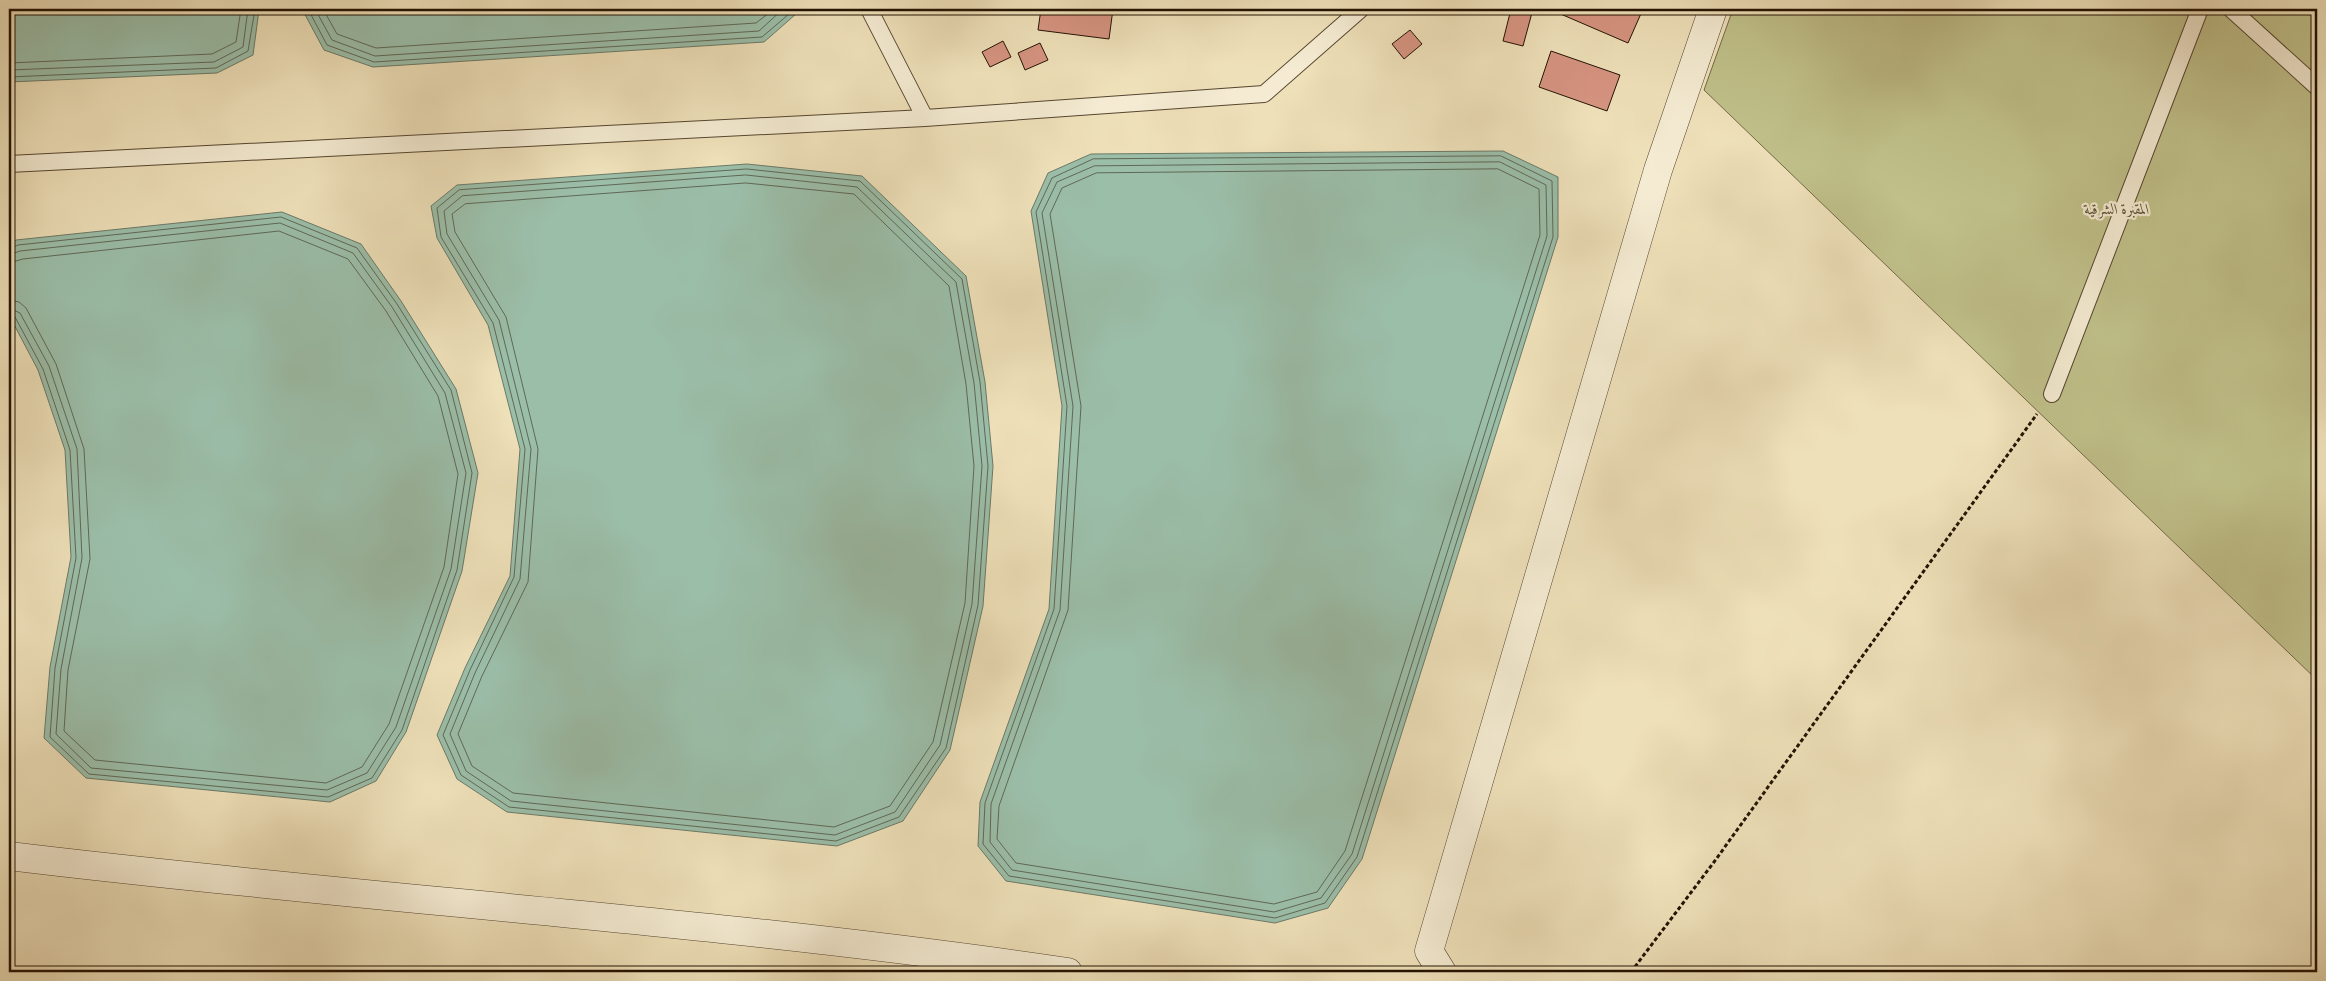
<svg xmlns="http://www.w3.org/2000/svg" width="2326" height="981" viewBox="0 0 2326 981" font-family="'IM FELL Great Primer',Amiri,serif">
	<rect width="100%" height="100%" fill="#eee0b9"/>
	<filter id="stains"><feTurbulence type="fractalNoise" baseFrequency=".004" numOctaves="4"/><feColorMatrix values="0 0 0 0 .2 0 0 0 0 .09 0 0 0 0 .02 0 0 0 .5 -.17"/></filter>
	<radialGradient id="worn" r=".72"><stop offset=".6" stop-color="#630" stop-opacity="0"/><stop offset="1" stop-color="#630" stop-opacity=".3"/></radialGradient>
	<path fill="#c0c08a" stroke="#726946" d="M1733 9H2317V680L1704 90Z"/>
	<path fill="#9bbea9" stroke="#6b7967" d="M9 9H259V10L253 55 217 73 9 82Z
		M302 9H794L796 14 764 42 373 67 324 50Z
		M1503 151 1558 177V237L1362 859 1328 908 1275 923 1006 881 978 846 980 802 1049 609 1062 406 1031 211 1048 173 1091 154Z
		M747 164 862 176 966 276 985 382 993 466 983 606 950 750 903 821 837 846 507 812 457 779 437 735 465 668 510 576 520 449 488 325 437 238 431 206 457 185Z
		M282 212 361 244 401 301 456 389 478 473 462 571 406 732 376 781 330 802 86 778 44 738 50 667 71 557 65 450 38 370 9 315V245L16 240Z"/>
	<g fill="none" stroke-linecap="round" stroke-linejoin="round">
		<path stroke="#5f6856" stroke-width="1" d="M308 9 327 45 374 62 762 37 789 14 790 9
			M315 9 332 40 375 56 759 31 783 9
			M323 9 337 34 376 48 756 23 774 9
			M9 63 212 54 236 42 241 9
			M9 70 214 62 243 47 248 9
			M9 77 216 68 248 51 255 9
			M1501 156 1552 181 1553 237 1357 857 1325 903 1275 918 1009 876 983 844 985 803 1054 609 1067 406 1036 212 1052 178 1093 159Z
			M1500 162 1546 185 1547 236 1352 854 1321 898 1274 912 1012 870 990 842 991 804 1060 610 1073 406 1042 213 1057 182 1094 166Z
			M747 169 860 181 962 279 980 382 988 466 978 605 946 748 899 817 836 841 509 807 461 775 443 735 470 670 514 577 525 449 493 323 441 237 437 208 459 190Z
			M1498 169 1539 189 1540 235 1345 851 1317 892 1274 904 1016 863 997 839 999 806 1068 610 1081 406 1050 214 1062 188 1096 173Z
			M746 175 857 187 956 282 974 383 982 466 972 604 940 745 895 812 835 835 511 801 466 771 450 734 475 673 520 579 531 449 499 320 447 234 444 211 462 196Z
			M746 183 854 194 949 286 966 384 974 466 965 603 933 742 890 806 834 827 513 793 472 766 458 734 482 676 528 582 538 449 506 317 455 232 452 214 465 204Z
			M9 249 18 245 281 217 357 248 397 304 451 390 472 473 457 570 402 730 372 778 328 797 89 774 50 737 55 668 76 558 70 450 43 369 15 317 9 314
			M9 255 20 251 280 223 353 253 392 307 445 393 466 473 451 569 396 727 367 773 327 790 91 768 56 734 61 669 82 558 77 449 49 366 20 313 9 308
			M9 263 23 259 279 231 348 259 386 311 438 396 458 474 444 567 389 724 362 767 326 783 95 760 64 731 68 670 90 559 84 449 56 364 26 308 19 302 9 300"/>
	</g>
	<path fill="#d69481" stroke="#231203" d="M1041 9H1113L1109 39 1038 30Z
		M1511 9H1533L1523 46 1503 41Z
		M1549 9H1643L1628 43Z
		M1410 30 1422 44 1404 59 1392 44Z
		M1003 41 1011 57 990 67 982 52Z
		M1040 43 1048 60 1025 70 1018 53Z
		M1551 51 1620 75 1607 111 1539 87Z"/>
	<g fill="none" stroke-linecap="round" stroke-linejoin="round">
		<g stroke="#564630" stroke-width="18">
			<path id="service" d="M869 9 925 118
				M2231 9 2317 87
				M9 164 925 118 1264 94 1361 9
				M2052 394 2200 9"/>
		</g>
		<g stroke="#564630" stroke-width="29">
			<path id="minor" d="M9 856C361 899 716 920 1068 972
				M1442 972 1429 951 1658 170 1713 9"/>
		</g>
		<path stroke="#231203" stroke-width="3" stroke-dasharray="4 2.5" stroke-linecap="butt" d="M1631 972 1714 862 2037 414"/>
		<use href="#service" stroke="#f4ebd2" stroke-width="16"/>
		<use href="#minor" stroke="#f4ebd2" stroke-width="28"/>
	</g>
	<g text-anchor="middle" stroke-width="4.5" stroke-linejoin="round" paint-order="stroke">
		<g font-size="15" font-style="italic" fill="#5a4f32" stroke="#f4ebd2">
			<text x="2117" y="214">المقبرة الشرقية</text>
		</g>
	</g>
	<rect width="2326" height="981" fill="none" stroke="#eee0b9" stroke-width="30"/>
	<rect x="10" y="10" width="2306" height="961" fill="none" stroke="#231203" stroke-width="2.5"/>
	<rect x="15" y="15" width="2296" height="951" fill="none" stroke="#231203"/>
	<rect width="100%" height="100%" filter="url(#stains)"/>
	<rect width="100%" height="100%" fill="url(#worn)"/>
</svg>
